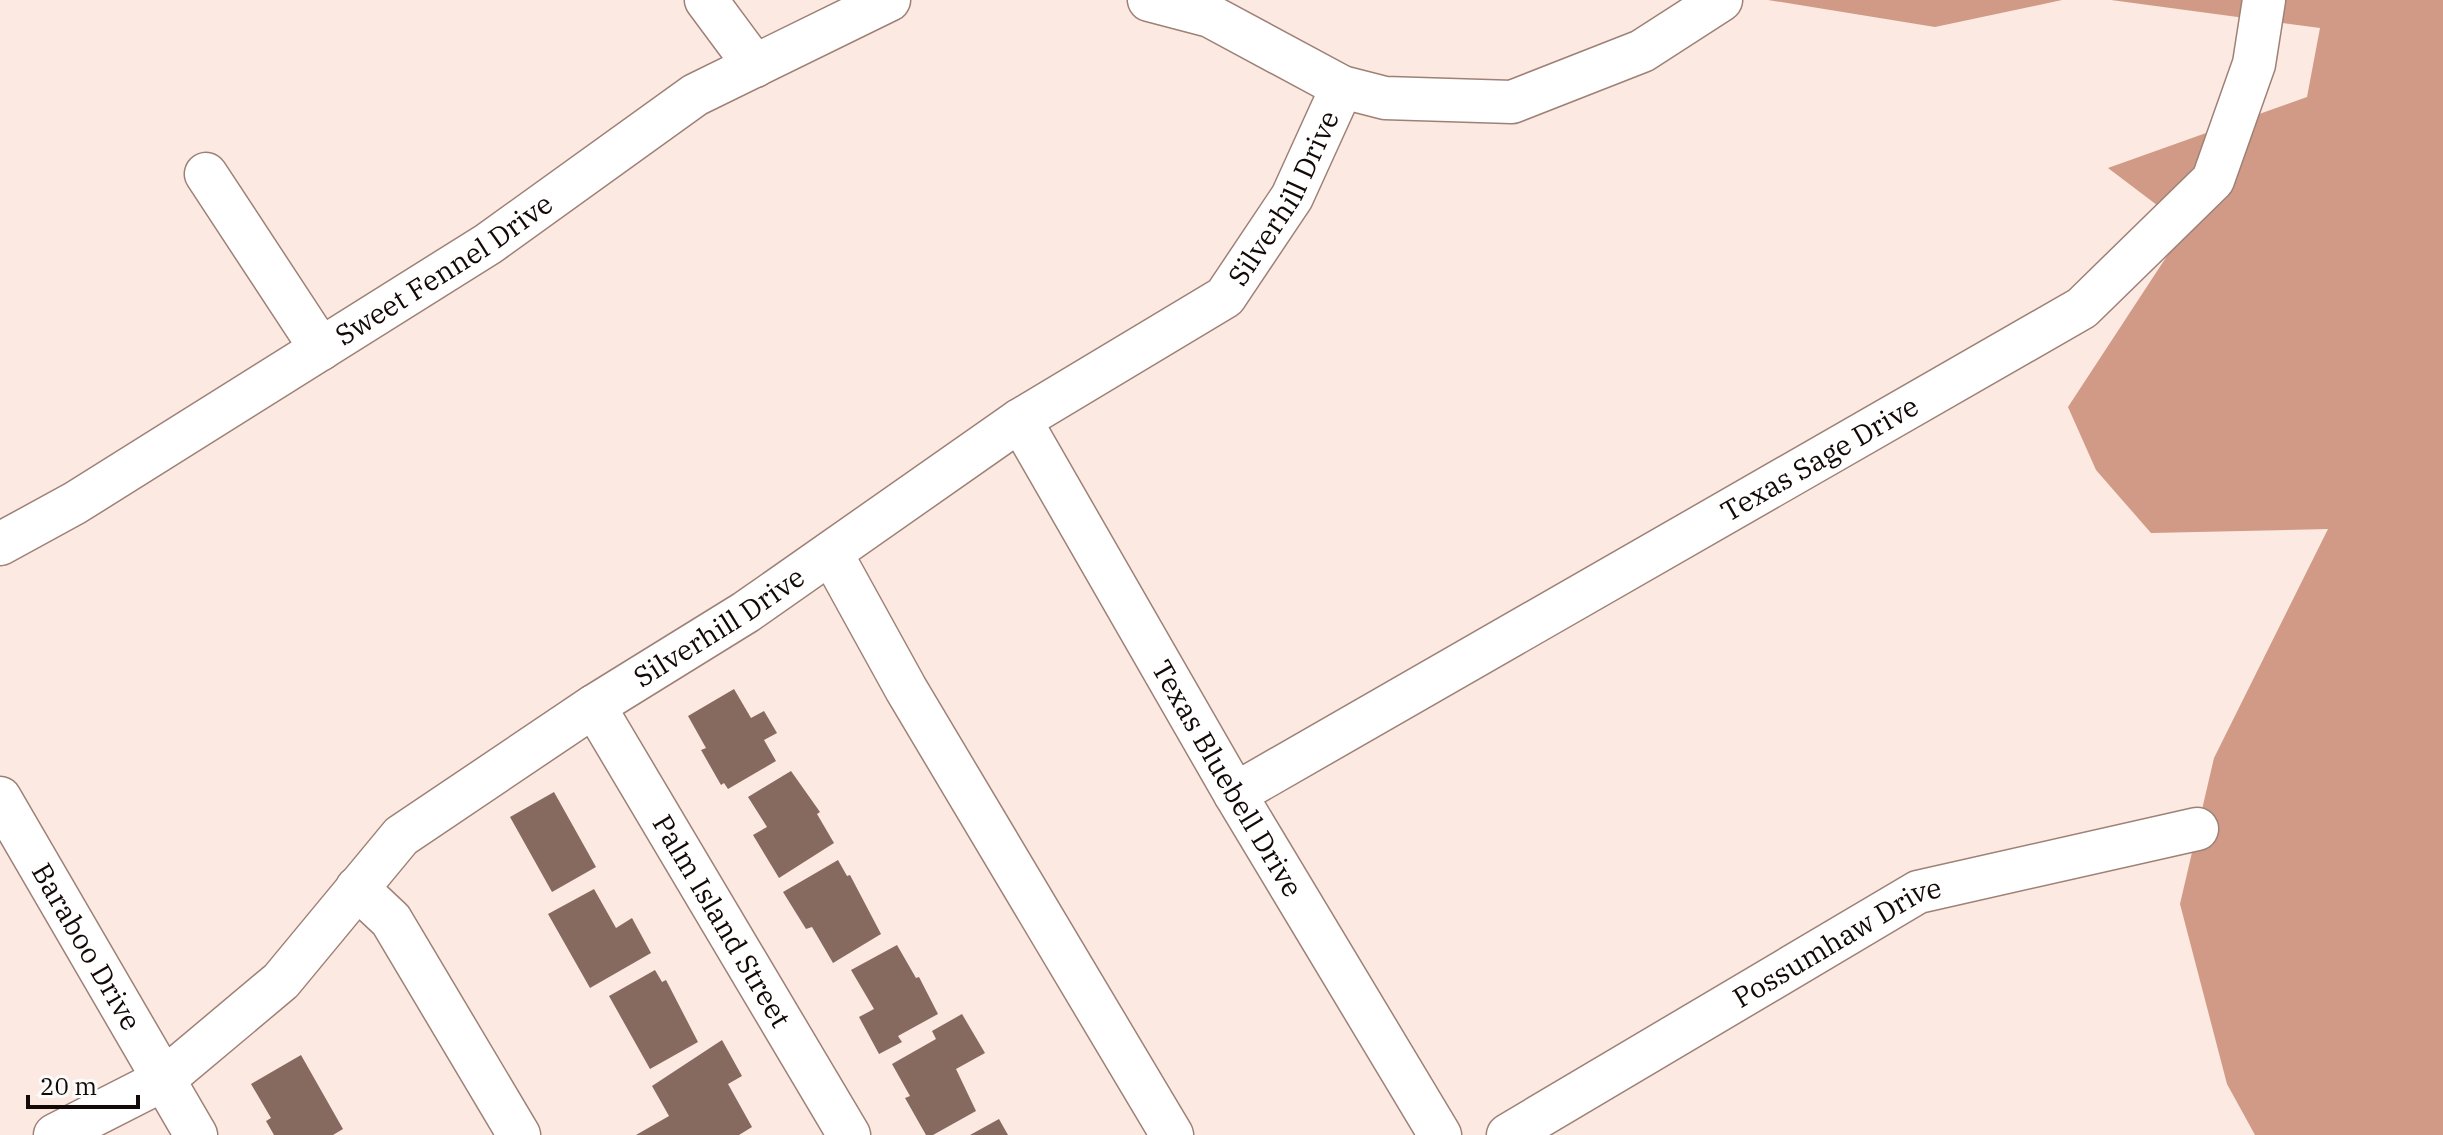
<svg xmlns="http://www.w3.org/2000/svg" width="2443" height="1135" viewBox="0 0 2443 1135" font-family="'IBM Plex Serif',serif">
	<rect width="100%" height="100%" fill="#fce9e1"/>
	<path fill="#d19a86" d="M1768 0H2062L1935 27Z
		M2111 0H2443V1135H2255L2227 1084 2180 904 2214 758 2328 529 2151 533 2096 470 2068 407 2186 227 2108 168 2307 97 2320 28Z"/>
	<path fill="#866a60" d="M734 689 751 718 764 711 777 733 764 740 776 761 728 789 724 783 721 785 701 750 706 748 688 716Z
		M791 771 820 812 817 814 834 843 779 878 753 835 767 827 748 797Z
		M554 792 596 867 552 892 510 817Z
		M838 860 847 876 850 875 881 934 833 963 812 927 806 929 783 892Z
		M594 889 616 928 632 918 651 953 590 988 548 914Z
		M897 945 916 978 919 977 938 1014 898 1036 902 1042 879 1054 859 1017 874 1009 851 970Z
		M655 970 662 982 666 980 698 1042 650 1069 609 996Z
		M962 1014 985 1053 956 1069 976 1111 933 1135H926L905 1098 910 1096 892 1064 936 1039 932 1031Z
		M722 1040 742 1076 728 1084 752 1127 739 1135H636L669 1116 652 1086Z
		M301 1055 343 1129 333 1135H274L266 1121 271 1118 251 1084Z
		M999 1119 1008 1135H970Z"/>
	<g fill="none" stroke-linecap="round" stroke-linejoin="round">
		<g stroke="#9e8176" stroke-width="45">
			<g id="minor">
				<path d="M706 0 755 66"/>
				<path d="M1149 0 1210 16 1342 87 1385 98 1512 102 1642 51 1721 0"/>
				<path d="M206 174 321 349"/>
				<path id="s1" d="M1020 420 1235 794 1440 1135"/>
				<path id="s2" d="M0 544 75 503 488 244 695 95 889 0"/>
				<path d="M831 553 906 689 1172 1135"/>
				<path id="s3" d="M594 706 849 1135"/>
				<path id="s4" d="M1235 794 2082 308 2213 180 2254 64 2264 0"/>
				<path id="s5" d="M0 798 196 1135"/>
				<path d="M357 888 391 920 519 1135"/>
				<path id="s6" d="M55 1135 163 1080 281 981 401 836 594 706 746 612 1020 420 1225 297 1292 197 1342 87"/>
				<path id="s7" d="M1508 1135 1918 892 2197 829"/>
			</g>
		</g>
		<use href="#minor" stroke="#fff" stroke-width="42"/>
	</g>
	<g text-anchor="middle" stroke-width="8" stroke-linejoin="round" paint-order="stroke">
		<g font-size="28" fill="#130906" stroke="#fbfbfb">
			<text dy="10" stroke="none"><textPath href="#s6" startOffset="1564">Silverhill Drive</textPath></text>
			<text dy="10" stroke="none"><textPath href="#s2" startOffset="522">Sweet Fennel Drive</textPath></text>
			<text dy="10" stroke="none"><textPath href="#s4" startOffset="674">Texas Sage Drive</textPath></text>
			<text dy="10" stroke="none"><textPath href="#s6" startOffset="844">Silverhill Drive</textPath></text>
			<text dy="10" stroke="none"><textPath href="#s1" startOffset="414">Texas Bluebell Drive</textPath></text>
			<text dy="10" stroke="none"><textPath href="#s3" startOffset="250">Palm Island Street</textPath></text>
			<text dy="10" stroke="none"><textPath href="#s5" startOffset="172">Baraboo Drive</textPath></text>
			<text dy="10" stroke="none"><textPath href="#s7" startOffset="382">Possumhaw Drive</textPath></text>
		</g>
	</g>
	<path d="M28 1095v12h110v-12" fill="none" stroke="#130906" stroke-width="4"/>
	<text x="40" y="1095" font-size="24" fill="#130906" stroke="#fbfbfb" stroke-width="6" paint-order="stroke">20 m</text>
</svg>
